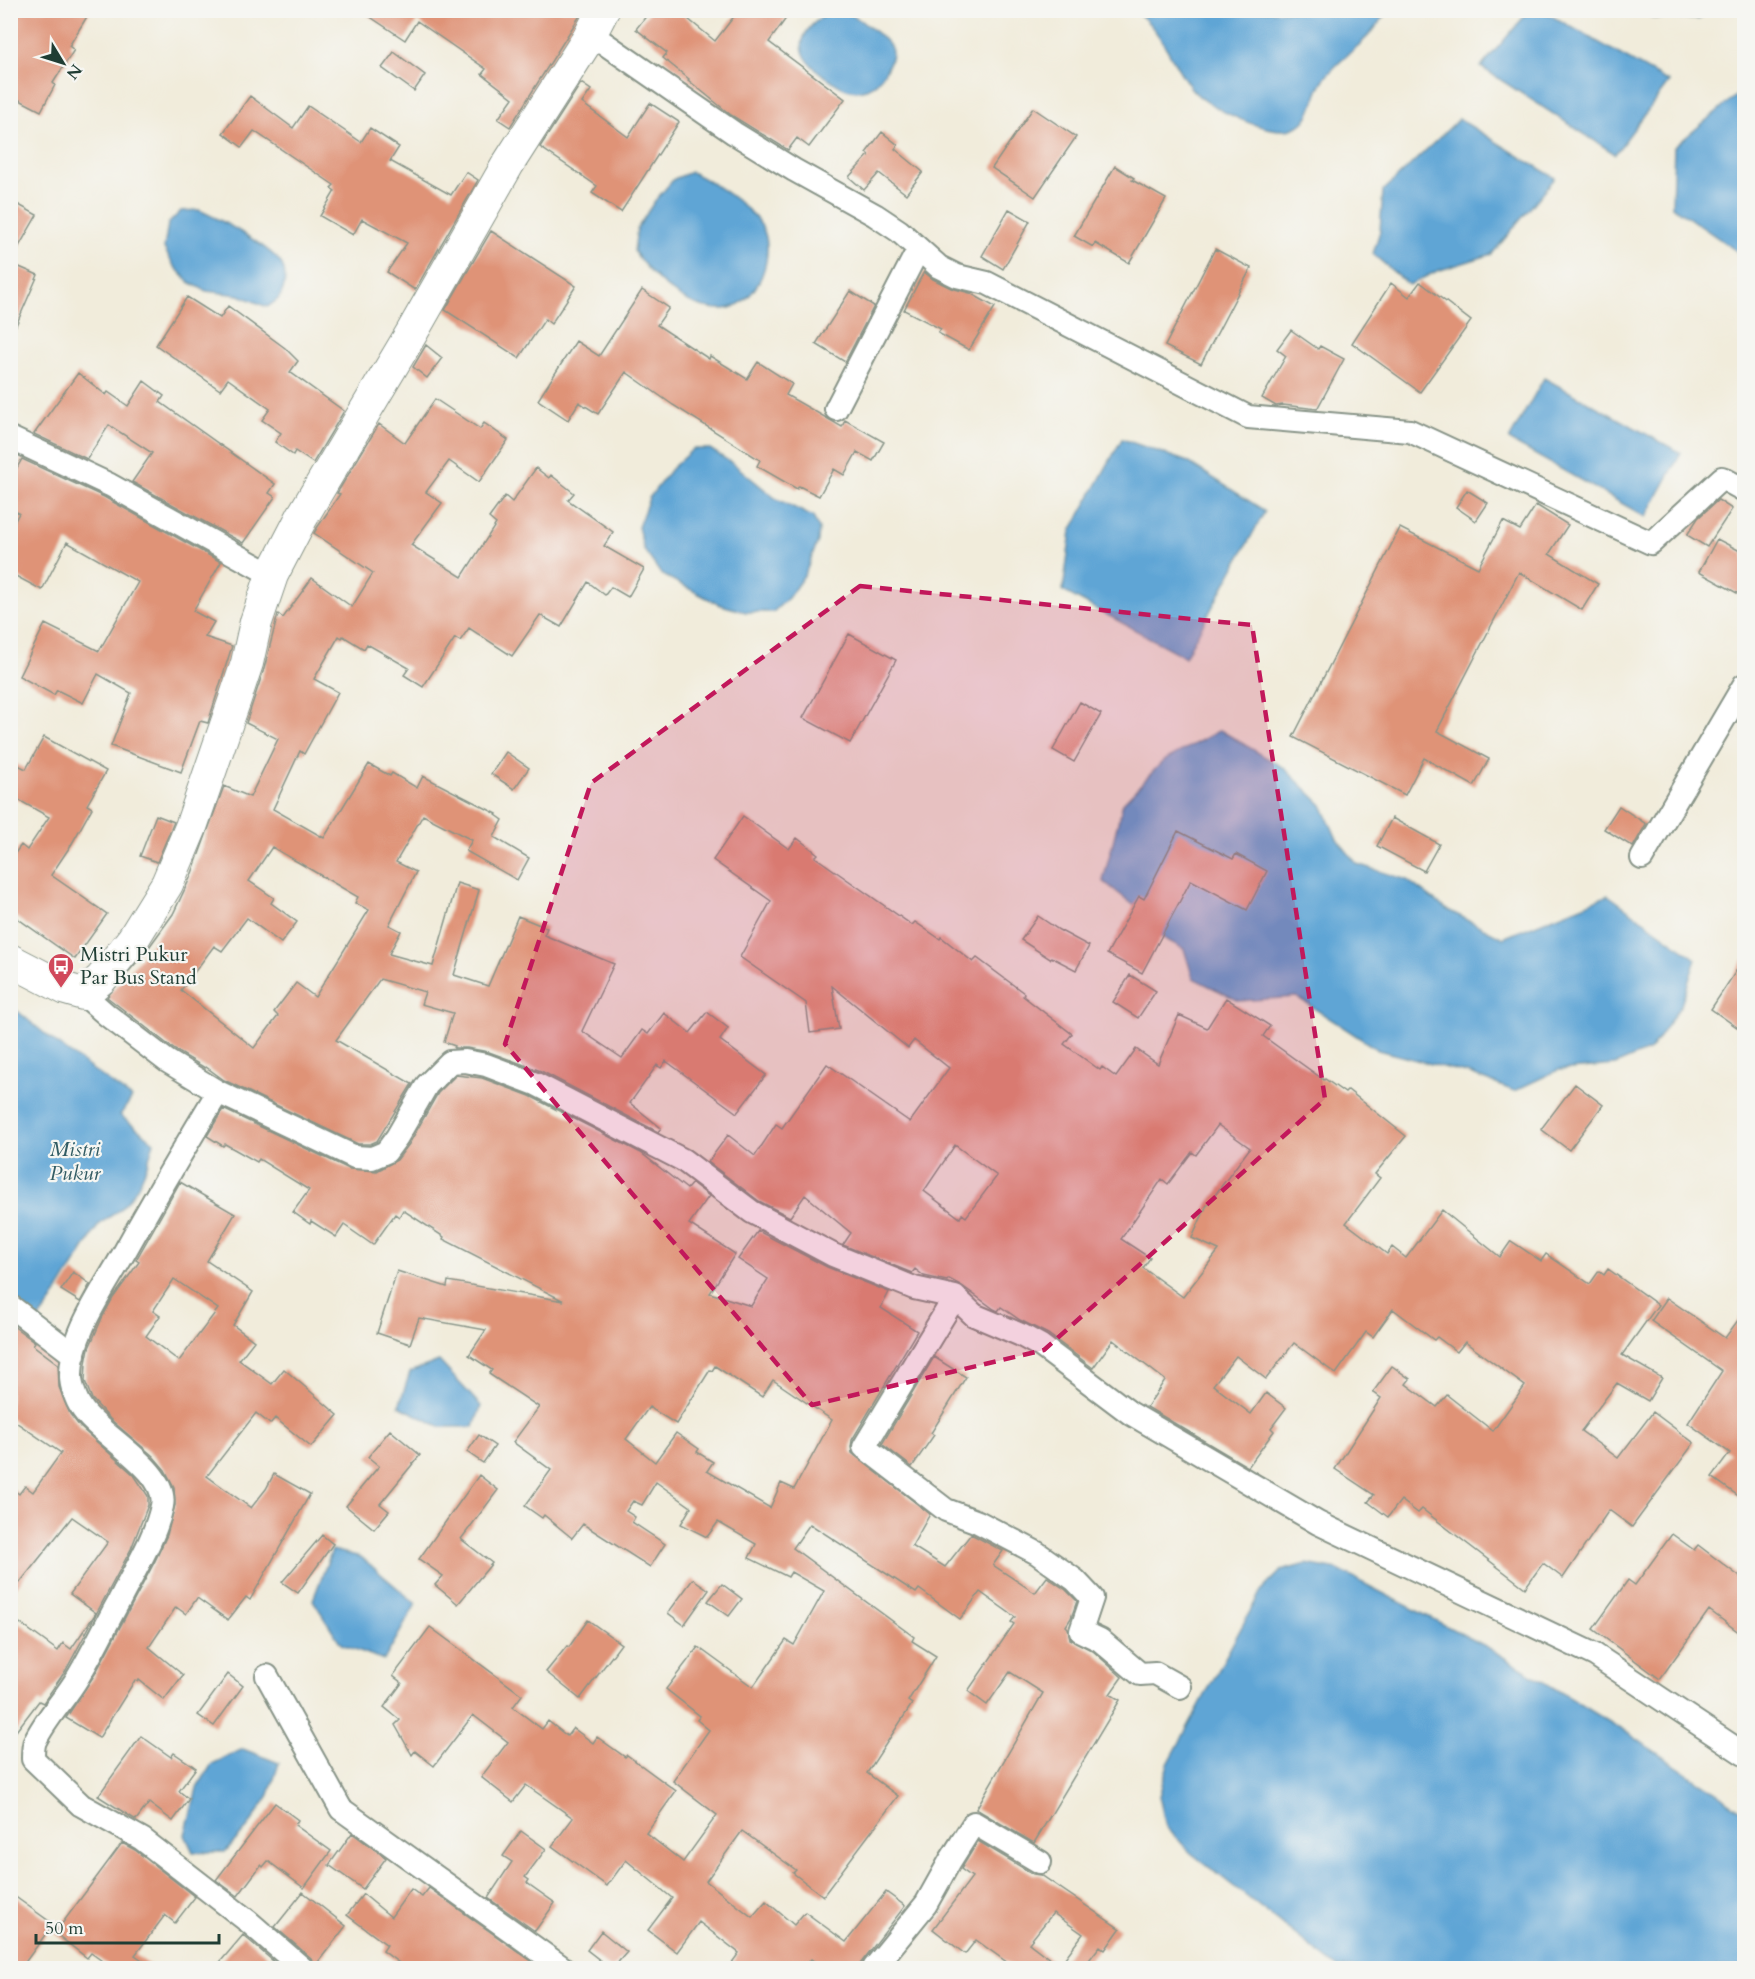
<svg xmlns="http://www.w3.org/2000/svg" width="1755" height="1979" viewBox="0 0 1755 1979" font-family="Cardo,serif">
	<rect width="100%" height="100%" fill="#f6f6f2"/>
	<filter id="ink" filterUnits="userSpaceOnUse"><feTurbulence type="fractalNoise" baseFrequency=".0167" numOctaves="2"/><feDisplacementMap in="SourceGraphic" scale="12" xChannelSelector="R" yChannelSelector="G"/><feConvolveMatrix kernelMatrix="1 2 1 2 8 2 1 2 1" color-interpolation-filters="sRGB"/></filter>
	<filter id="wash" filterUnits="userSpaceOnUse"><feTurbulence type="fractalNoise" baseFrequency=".008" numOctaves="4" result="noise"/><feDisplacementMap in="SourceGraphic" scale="24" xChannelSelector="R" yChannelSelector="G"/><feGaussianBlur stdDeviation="1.35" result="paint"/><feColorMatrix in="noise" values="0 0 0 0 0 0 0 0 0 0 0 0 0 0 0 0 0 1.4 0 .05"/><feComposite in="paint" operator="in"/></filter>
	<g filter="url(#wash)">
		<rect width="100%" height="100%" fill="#f1ecdb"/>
		<path fill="#5ea5d5" stroke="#3e7184" stroke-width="1.5" d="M831 10C835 11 840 10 844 12 854 14 887 39 891 48 894 55 889 64 886 70 882 77 874 87 866 89 851 94 841 87 829 79 792 55 794 34 831 10Z
			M1135 11H1387C1380 22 1371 34 1361 43 1348 55 1332 67 1322 82 1313 97 1313 121 1294 128 1271 138 1205 107 1191 88 1171 62 1162 30 1135 11Z
			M1529 11H1543L1669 82 1615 154 1481 67Z
			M1644 11H1709L1699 19 1653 18Z
			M1744 89V256L1672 206 1674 147Z
			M1459 119 1555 178 1492 254 1437 271 1409 285 1373 254 1380 231 1383 191Z
			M691 172C713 182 747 204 761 225 778 252 758 306 724 309 687 311 653 279 634 251L637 229 654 202 674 179Z
			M199 210C217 218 276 249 283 267 287 276 284 292 278 299 275 302 270 305 267 307L239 295 206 291 189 282 174 266 164 248 168 224 181 211Z
			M1544 378 1681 453 1646 517 1509 440Z
			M1122 439 1188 462 1265 511 1185 657 1063 591 1071 531Z
			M693 449H710L735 465 775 498 813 517 819 529 818 541 805 574 788 598 773 612H746L721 605 703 596 661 574 644 550 638 527 649 498 671 469Z
			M1220 730 1284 768 1322 805 1337 839 1357 864 1407 880 1446 909 1503 938 1608 895 1696 959 1681 1005 1650 1050 1615 1065 1558 1070 1514 1091 1470 1074 1378 1050 1297 997 1239 1001 1193 978 1184 949 1150 931 1136 907 1103 881 1123 803 1163 761Z
			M10 1005 61 1047 132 1098 120 1115 154 1142C147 1167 140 1190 120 1209 113 1216 105 1218 98 1226L52 1301 37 1321 11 1301V1274L14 1270 10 1267Z
			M439 1361 481 1406 474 1427H441L399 1406 410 1372Z
			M332 1550 361 1557 416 1604 384 1660 341 1644 313 1600Z
			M1306 1564 1338 1570 1487 1647 1629 1734 1744 1812V1968H1338L1191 1853 1166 1827 1159 1796 1168 1764 1261 1591 1281 1571Z
			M243 1749 279 1763 269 1795 248 1827 225 1852H193L185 1835 197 1788 212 1764Z"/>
		<g id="blocks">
			<path fill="#df9377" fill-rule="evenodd" d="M10 10H91L69 46 74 50 53 83 55 85 41 111 10 95Z
				M360 10H575L581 14 510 127 498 119 513 98 482 74 486 69 417 21 405 40Z
				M651 10H677L715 41 739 10H792L769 42 845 99 809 147 797 138 788 150 731 115 688 80 689 79 663 58 667 53 636 29Z
				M394 52 425 75 414 91 382 68Z
				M581 83 591 90 582 103 628 137 650 103 679 122 621 212 592 193 597 186 540 147Z
				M250 96 293 128 308 106 361 142 370 128 399 147 390 161 451 195 466 172 478 180 415 290 387 272 407 243 362 219 353 235 320 216 335 191 331 188 334 185 254 131 242 147 223 133Z
				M1033 108 1076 137 1035 197 992 168Z
				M882 132 898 145 895 149 923 172 906 194 879 173 864 190 849 177 869 155 866 153Z
				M1115 166 1134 178 1132 180 1166 199 1129 263 1095 243 1093 247 1074 236Z
				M10 200 37 215 10 262Z
				M1009 209 1030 221 1003 269 982 256Z
				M491 231 576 286 551 324 545 319 519 358 445 310Z
				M1215 249 1251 268 1201 364 1165 346Z
				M10 263 38 275 10 339Z
				M924 272 933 279 951 288 970 293 995 307 969 350 938 333 941 329 904 310Z
				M1420 282 1471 321 1420 392 1352 343 1391 283 1409 297Z
				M642 290 669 308 657 325 709 359 710 356 747 379 758 362 792 384 786 395 842 427 845 420 884 442 873 461 857 452 844 475 834 469 819 496 799 486 797 489 757 466 760 460 673 405 626 372 598 414 579 402 568 420 538 400 576 341 599 356Z
				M850 291 874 306 845 362 816 344Z
				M187 297 220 318 228 306 285 348 298 361 290 372 344 411 313 463 295 451 293 455 275 442 281 433 262 420 270 409 228 379 220 390 156 345Z
				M1291 330 1318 349 1320 346 1344 359 1317 409 1283 405 1276 406 1262 398 1286 356 1277 349Z
				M426 345 442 358 427 378 413 367Z
				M78 373 106 395 108 392 128 406 144 381 164 396 160 402 275 484 269 493 275 497 243 543 132 482 152 453 109 425 87 459 34 434Z
				M435 399 480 429 484 423 508 440 479 482 449 461 426 492 442 503 411 545 462 577 496 524 489 518 505 496 512 502 536 468 549 478 551 475 574 493 568 500 613 532 604 546 644 569 628 597 611 587 605 595 588 582 561 627 540 615 512 656 469 628 460 641 455 638 423 687 404 675 409 668 367 644 364 649 343 636 342 638 339 636 314 679 338 692 304 754 300 751 273 809 324 838 369 764 390 776 392 773 417 788 423 776 497 814 496 815 503 820 494 837 529 858 517 880 466 851 472 840 423 815 396 862 416 872 389 925 401 931 389 954 433 966 457 883 479 890 454 975 488 986 518 916 547 928 544 935 614 964 582 1031 622 1058 642 1030 648 1034 664 1013 690 1033 707 1012 728 1028 720 1040 766 1075 737 1113 666 1061 661 1068 657 1065 630 1103 661 1128 658 1132 541 1071 489 1052 467 1048H454L455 1046 444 1042 453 1013 421 1004 425 992 380 979 336 1040 412 1084 377 1141 370 1144H358L224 1080 206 1067 205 1068 175 1050 107 997 147 950 173 914 191 876 224 786 250 797 278 739 246 723 264 669 278 614 283 618 312 578 352 607 373 573 314 533 317 528 340 494 337 493 379 424 405 443ZM272 847 358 897 355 903 369 910 315 997 296 983 274 1012 278 1016 254 1048 181 990 214 946 222 951 247 918 281 943 297 922 271 903 274 898 249 881Z
				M22 459 104 497 221 562 193 611 214 622 205 637 232 646 208 723 200 721 181 772 111 746 131 693 98 674 83 703 57 690 54 695 19 676 45 624 99 651 138 582 67 542 42 590 10 573V530L19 513 10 509V480Z
				M1467 490 1488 503 1476 521 1456 507Z
				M1718 500 1732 509 1707 547 1687 535 1698 518Z
				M1536 505 1568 525 1549 554 1598 584 1582 610 1519 572 1437 731 1489 759 1474 786 1424 758 1405 795 1293 737 1400 528 1478 568 1503 521 1520 530Z
				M1717 539 1744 553V597L1699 572Z
				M849 634 896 660 850 743 803 718Z
				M1080 702 1101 714 1074 762 1053 750Z
				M44 737 106 771 87 805 92 808 71 845 51 875 107 914 75 959 10 913V860L21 845 27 850 49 817 10 795V761L26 769Z
				M506 752 529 768 514 789 491 774Z
				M1619 806 1646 824 1633 847 1604 829Z
				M156 815 174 822 157 862 140 856Z
				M743 816 789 849 797 838 818 854 815 857 912 925 915 922 940 939 941 937 973 962 977 958 1024 993 1023 996 1072 1034 1064 1044 1100 1070 1102 1067 1116 1077 1136 1049 1158 1064 1179 1015 1207 1028 1226 998 1270 1026 1263 1036 1324 1080 1325 1079 1345 1093 1348 1090 1406 1136 1375 1174 1380 1178 1346 1223 1387 1254 1392 1247 1406 1258 1442 1210 1500 1257 1511 1241 1541 1261 1546 1254 1590 1284 1599 1271 1604 1275 1608 1269 1658 1305 1622 1355 1662 1378 1648 1401 1617 1383 1581 1431 1618 1458 1653 1412 1694 1443 1632 1527 1609 1510 1563 1578 1543 1563 1525 1588 1422 1509 1418 1513 1401 1500 1388 1517 1368 1502 1374 1495 1335 1469 1381 1398 1373 1392 1392 1366 1410 1379 1406 1384 1437 1407 1447 1395 1493 1431 1525 1386 1465 1342 1457 1352 1437 1337 1434 1340 1393 1309 1373 1337 1366 1332 1336 1374 1294 1343 1266 1379 1236 1356 1213 1385 1251 1414 1266 1393 1286 1408 1271 1428 1274 1431 1248 1467 1147 1407 1165 1380 1113 1340 1093 1368 1048 1334 1020 1320 1001 1307 998 1311 994 1309 962 1286 949 1279 947 1281 924 1276 915 1269 912 1273 843 1245 851 1233 805 1195 790 1217 759 1201 708 1162 728 1135 755 1156 776 1124 782 1128 827 1064 910 1122 949 1068 914 1040 908 1048 832 986 839 1029 810 1033 806 1003 740 957 771 901 713 860ZM1218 1125 1250 1148 1206 1207 1192 1238 1219 1250 1183 1297 1143 1268 1150 1258 1121 1239 1162 1179 1168 1184 1192 1152 1196 1155ZM955 1145 997 1176 966 1217 962 1214 960 1218 924 1191Z
				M1392 818 1439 844 1424 871 1377 846Z
				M1178 831 1233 859 1236 854 1267 871 1247 910 1191 880 1142 973 1107 954 1139 896 1144 899Z
				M1038 916 1059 930 1089 946 1076 970 1051 957 1050 959 1021 940Z
				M1744 959V1032L1711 1009Z
				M1130 975 1156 991 1138 1018 1113 1002Z
				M456 1075 482 1078 530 1096 641 1153 687 1189 692 1183 709 1196 689 1224 735 1254 710 1293 751 1306 768 1279 738 1259 758 1231 827 1267 889 1292 881 1308 917 1331 852 1440 851 1447 852 1453 930 1514 912 1546 945 1567 971 1534 1003 1551 993 1565 1035 1593 1047 1577 1066 1590 1077 1601 1071 1618 1066 1626 1068 1628 1070 1639 1093 1651 1122 1677 1110 1694 1120 1700 1034 1843 976 1809 1043 1693 1010 1672 987 1705 968 1691 1014 1624 1011 1622 1015 1617 980 1592 960 1619 919 1589 916 1593 810 1524 793 1548 914 1637 912 1641 936 1656 908 1701 912 1704 867 1773 898 1796 823 1896 793 1873 796 1870 742 1831 706 1881 752 1917 766 1901 794 1925 805 1912 846 1942 886 1892 905 1906 857 1968H824L811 1959 804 1968H728L739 1953 699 1922 677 1952 648 1930 672 1898 626 1860 607 1886 552 1846 573 1818 526 1785 513 1802 481 1777 508 1742 473 1715 434 1766 415 1751 412 1755 395 1725 400 1720 384 1707 402 1683 393 1676 430 1627 522 1695 513 1707 542 1729 548 1721 567 1736 573 1728 593 1743 597 1737 625 1757 627 1755 676 1791 646 1833 683 1862 717 1815 673 1781 709 1730 697 1720 700 1716 666 1689 698 1647 753 1687 786 1640 794 1645 824 1591 791 1572 788 1577 749 1558 756 1544 718 1522 707 1537 681 1524 691 1507 656 1482 642 1505 633 1501 626 1511 635 1517 632 1522 665 1544 650 1567 583 1524 572 1538 544 1515 542 1518 525 1506 551 1470 513 1442 539 1407 489 1374 492 1370 469 1355 486 1330 419 1318 410 1344 377 1333 397 1271 447 1287 448 1281 564 1301 443 1239 444 1237 403 1210 399 1217 395 1214 373 1245 344 1225 336 1237 311 1221 310 1224 293 1212 309 1190 259 1159 257 1162 225 1144 223 1146 207 1136 223 1109 349 1169 377 1171 397 1160 409 1144 438 1093ZM715 1366 762 1397 773 1380 832 1420 794 1489 781 1483 770 1508 707 1471 713 1462 697 1452 699 1449 676 1433 655 1462 626 1439 649 1407 676 1424 710 1370 712 1371Z
				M1575 1084 1603 1105 1569 1150 1541 1129Z
				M180 1182 235 1214 207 1261 253 1292 233 1325 254 1341 239 1360 272 1384 284 1369 338 1415 311 1447 275 1418 270 1424 256 1413 207 1476 251 1508 266 1489 274 1474 310 1494 250 1600 246 1597 228 1620 197 1598 186 1614 176 1607 149 1647 183 1675 164 1700 139 1680 138 1682 135 1680 99 1738 66 1718 95 1674 155 1561 167 1535 175 1505 174 1487 165 1470 153 1456 110 1419 92 1399 85 1381 86 1363 89 1348 102 1318 113 1298 139 1262 136 1260ZM174 1279 218 1309 179 1361 146 1336 160 1316 153 1311Z
				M73 1272 90 1284 80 1302 61 1290Z
				M1667 1298 1725 1338 1744 1312V1500L1712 1477 1730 1453 1688 1423 1722 1371 1651 1321Z
				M13 1326 35 1342 33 1345 58 1364 59 1387 70 1414 80 1427 134 1475 148 1496V1505L131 1549 66 1670 43 1703 39 1701 10 1739V1616L58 1651 63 1643 71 1649 96 1613 70 1594 108 1542 72 1517 10 1595V1487L19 1494 25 1486 33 1492 61 1453 10 1418V1329Z
				M934 1357 966 1377 931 1433 934 1435 912 1467 882 1444Z
				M390 1430 420 1455 380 1504 389 1511 374 1529 346 1506 379 1466 368 1457Z
				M479 1435 495 1446 483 1463 467 1452Z
				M479 1475 498 1490 461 1539 492 1563 458 1604 435 1585 443 1576 419 1559Z
				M1672 1534 1694 1550 1698 1545 1744 1580V1636L1709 1610 1660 1679 1593 1629 1628 1580 1635 1585Z
				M322 1535 333 1544 298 1593 282 1582Z
				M693 1579 709 1590 684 1625 668 1613Z
				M722 1584 742 1599 729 1616 708 1601Z
				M588 1620 621 1644 580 1699 546 1672 567 1646 569 1647Z
				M228 1674 243 1686 214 1726 198 1715Z
				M141 1736 171 1757 174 1753 196 1768 179 1791 189 1799 173 1821 149 1803 136 1820 98 1796Z
				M275 1803 298 1820 295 1825 331 1851 304 1888 268 1861 263 1867 261 1865 238 1896 216 1880Z
				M521 1831 546 1849 525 1877 529 1880 527 1883 555 1903 535 1931 488 1898 512 1862 503 1856Z
				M352 1833 386 1858 363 1889 329 1865Z
				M978 1841 1033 1874 1041 1875 1120 1929 1105 1950 1100 1946 1083 1968H1015L976 1940 965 1954 933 1929 972 1877 961 1869ZM1053 1913 1083 1934 1059 1966 1029 1943Z
				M122 1843 135 1850 195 1897 175 1923 165 1915 135 1955 154 1968H112L91 1953 87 1958 55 1933Z
				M429 1888 541 1968H406L383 1951 387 1945 347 1915 363 1894 391 1917 411 1889 422 1897Z
				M303 1892 346 1926 315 1966 311 1958 275 1927Z
				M10 1893 53 1924 21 1968H10Z
				M601 1931 627 1952 613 1968H610L587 1950Z
				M243 1935 273 1961 266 1968H215Z"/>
		</g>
	</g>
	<g filter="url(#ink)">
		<use href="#blocks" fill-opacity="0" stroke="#889488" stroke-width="1.5"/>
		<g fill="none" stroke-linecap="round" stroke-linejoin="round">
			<g stroke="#889488" stroke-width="26">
				<path id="street" d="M591 34 734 133 794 170 875 215 899 231 939 267 957 276 987 283 1248 417 1410 431 1651 543 1722 478 1744 490
					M836 409 918 250
					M10 438 110 485 272 575
					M1642 858 1744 685
					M83 994 107 1015 167 1061 218 1092 355 1157 372 1158 386 1152 397 1137 427 1085 450 1062 465 1061 486 1065 536 1084 683 1160 752 1212 833 1255 914 1288 955 1297 974 1315 1021 1335 1041 1346 1130 1413 1318 1523 1595 1655 1744 1754
					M218 1092C186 1145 154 1199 124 1253 104 1289 70 1334 71 1377 71 1385 76 1400 81 1407 96 1434 170 1470 162 1506 155 1539 134 1571 119 1601 105 1626 93 1652 78 1677 65 1699 46 1718 35 1741 33 1746 33 1753 33 1759L81 1805 142 1839 249 1922 302 1968
					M955 1297 864 1447 946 1510 978 1522 1037 1553 1075 1580 1092 1598 1081 1631 1100 1640 1140 1674 1155 1673 1180 1687
					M10 1306 74 1355
					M267 1676 341 1809 563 1968
					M874 1968 926 1904 950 1861 974 1823 1040 1862"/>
			</g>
			<g stroke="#889488" stroke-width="34">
				<path id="secondary" d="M10 960 66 989 83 994 101 979 133 939 167 884 191 827 235 699 247 663 256 622 272 575 302 517 411 334 508 164 588 39 603 10"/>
			</g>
			<use href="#street" stroke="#fff" stroke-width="22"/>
			<use href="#secondary" stroke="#fff" stroke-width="32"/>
		</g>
	</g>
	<path fill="#c2185b" fill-opacity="0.2" stroke="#c2185b" stroke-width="4.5" stroke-dasharray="12 8" stroke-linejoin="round" d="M860 586 1252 625 1325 1099 1044 1350 812 1405 505 1044 591 783Z"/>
	<defs>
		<g id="bus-pin" transform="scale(1.35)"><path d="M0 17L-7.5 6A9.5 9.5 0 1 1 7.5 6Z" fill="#d1495b" stroke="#f6f6f2"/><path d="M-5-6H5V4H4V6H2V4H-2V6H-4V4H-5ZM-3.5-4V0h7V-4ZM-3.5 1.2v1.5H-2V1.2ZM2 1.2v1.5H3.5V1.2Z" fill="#fff"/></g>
	</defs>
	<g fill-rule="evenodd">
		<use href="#bus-pin" x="61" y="966"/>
	</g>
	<g text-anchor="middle" stroke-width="4.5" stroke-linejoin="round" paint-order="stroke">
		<g font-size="20" fill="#1f3d34" stroke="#f6f6f2" text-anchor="start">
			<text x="80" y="961">Mistri Pukur<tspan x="80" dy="23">Par Bus Stand</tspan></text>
		</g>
		<g font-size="21" font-style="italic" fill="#325c64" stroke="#f6f6f2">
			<text x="75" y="1156">Mistri<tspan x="75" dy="24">Pukur</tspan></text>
		</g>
	</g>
	<rect width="1755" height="1979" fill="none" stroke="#f6f6f2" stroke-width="36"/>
	<g transform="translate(63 63) rotate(128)" stroke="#f6f6f2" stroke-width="4.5" paint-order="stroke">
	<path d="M0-4.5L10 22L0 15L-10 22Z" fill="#1f3d34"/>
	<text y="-9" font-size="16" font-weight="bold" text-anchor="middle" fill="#1f3d34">N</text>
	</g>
	<path d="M36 1934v9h183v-9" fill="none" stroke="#1f3d34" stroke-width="3"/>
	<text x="45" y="1934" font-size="18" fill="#1f3d34" stroke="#f6f6f2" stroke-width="4.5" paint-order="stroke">50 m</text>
</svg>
